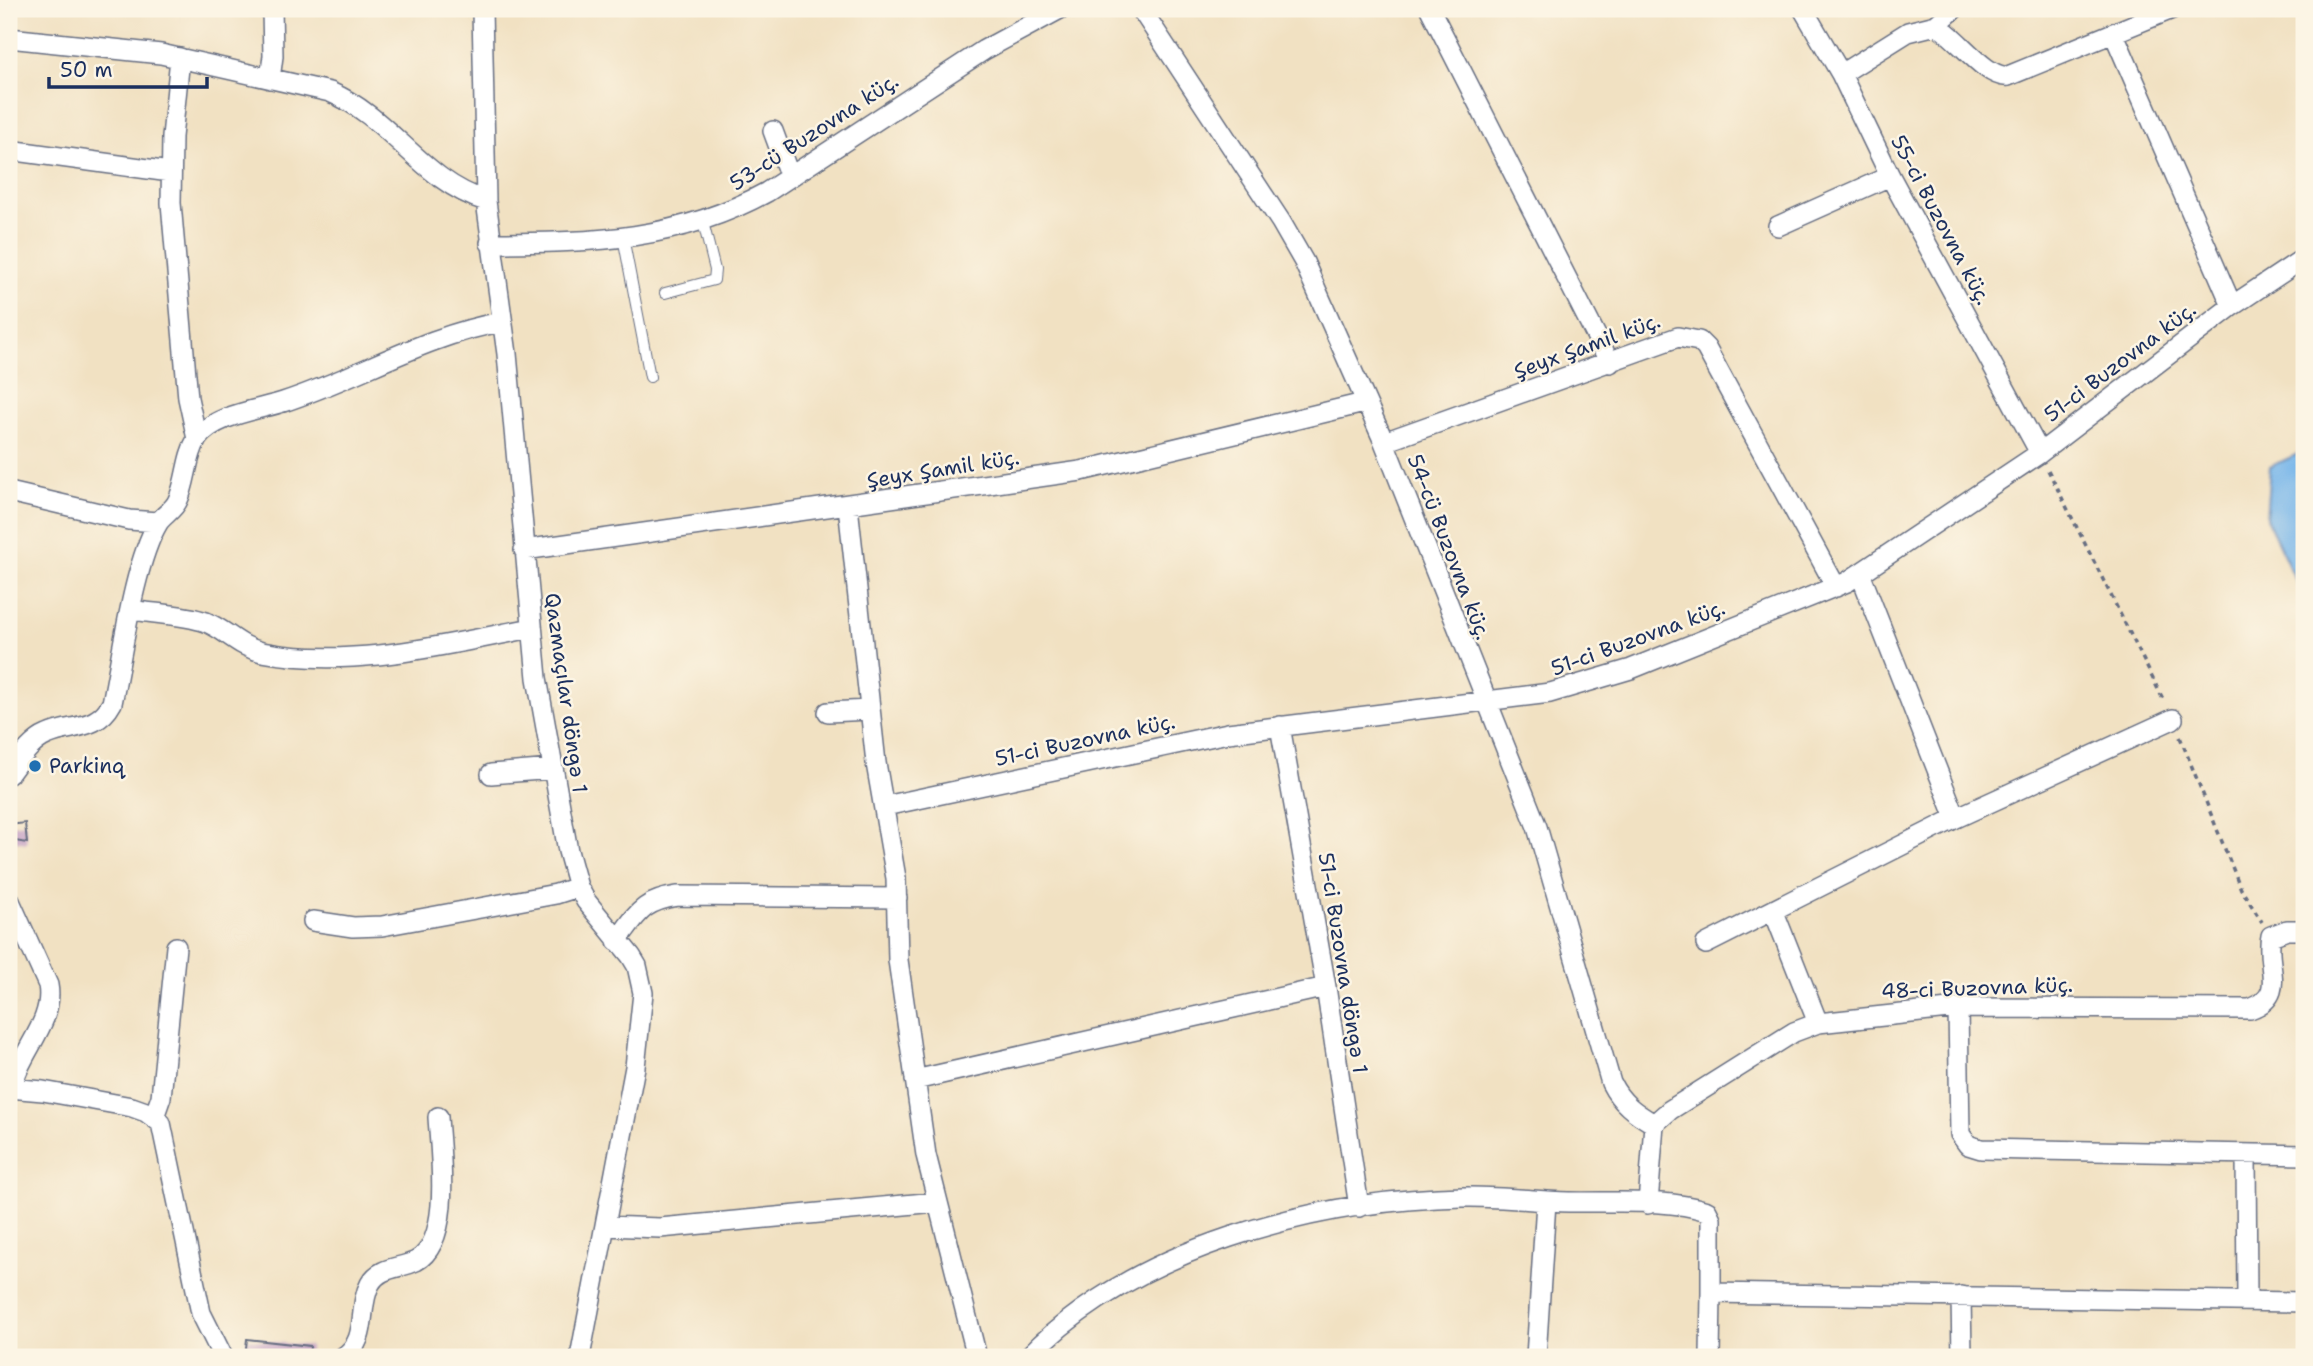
<svg xmlns="http://www.w3.org/2000/svg" width="2313" height="1366" viewBox="0 0 2313 1366" font-family="'Shantell Sans',sans-serif">
	<rect width="100%" height="100%" fill="#fcf5e5"/>
	<filter id="ink" filterUnits="userSpaceOnUse"><feTurbulence type="fractalNoise" baseFrequency=".0143" numOctaves="2"/><feDisplacementMap in="SourceGraphic" scale="14" xChannelSelector="R" yChannelSelector="G"/><feConvolveMatrix kernelMatrix="1 2 1 2 8 2 1 2 1" color-interpolation-filters="sRGB"/></filter>
	<filter id="wash" filterUnits="userSpaceOnUse"><feTurbulence type="fractalNoise" baseFrequency=".00686" numOctaves="4" result="noise"/><feDisplacementMap in="SourceGraphic" scale="28" xChannelSelector="R" yChannelSelector="G"/><feGaussianBlur stdDeviation="1.57" result="paint"/><feColorMatrix in="noise" values="0 0 0 0 0 0 0 0 0 0 0 0 0 0 0 0 0 1.4 0 .05"/><feComposite in="paint" operator="in"/></filter>
	<g filter="url(#wash)">
		<rect width="100%" height="100%" fill="#f1e1c2"/>
		<path fill="#76b5ea" stroke="#4872a4" stroke-width="2" d="M2304 451V597L2266 518 2270 467Z"/>
		<g id="blocks">
			<path fill="#bd96c0" d="M25 823 27 843 9 840V825Z
				M247 1339 310 1346 309 1357H245Z"/>
		</g>
	</g>
	<g filter="url(#ink)">
		<use href="#blocks" fill-opacity="0" stroke="#666d81" stroke-width="2"/>
		<g fill="none" stroke-linecap="round" stroke-linejoin="round">
			<g stroke="#666d81" stroke-width="12">
				<path id="service" d="M623 237 650 377
					M665 293 714 280 715 270 703 222"/>
			</g>
			<g stroke="#666d81" stroke-width="22">
				<path id="minor" d="M482 9 486 201 507 354 537 678 568 851 578 887 586 901 631 956 637 966 643 993 635 1067 580 1357
					M1141 9 1281 222 1304 262 1384 442 1537 827 1611 1083C1621 1103 1635 1113 1654 1124
					M1430 9 1610 363
					M1803 9 1841 74 1890 176 2040 453
					M1936 25 1954 9
					M2114 34 2232 306
					M9 38 161 54 330 92C392 118 421 181 486 201
					M180 58 172 137 171 203 188 398 197 439
					M1841 74 1908 32 1936 25C1957 36 1986 79 2008 76L2172 9
					M270 79 273 56 272 9
					M773 131 790 177
					M9 150 170 172
					M1778 226 1890 176
					M490 243C592 242 676 242 767 192L984 50 1060 9
					M1384 442 1678 337 1699 341 1706 348 1836 587
					M9 492 129 520 158 522
					M848 506 876 763 896 878 898 960 926 1155 977 1357
					M524 550 1081 471 1364 403
					M1860 573 1956 818
					M132 610C155 614 183 614 206 622 226 630 239 647 262 652 352 669 444 645 532 628
					M828 712 870 710
					M1280 726 1326 987 1359 1207
					M9 774C19 761 30 742 47 735 72 724 97 731 112 703 122 656 134 563 158 523 163 515 174 510 178 500 187 481 186 457 197 439 213 415 258 410 283 402 357 378 425 335 502 322
					M491 774 553 769
					M885 806 1228 733 1550 693 1631 669 1847 582 2040 453 2232 306 2304 258
					M9 899 48 985C55 1022 19 1052 12 1088
					M1774 912 1818 1023
					M313 921 353 927 382 926 556 894 578 887
					M617 941C638 913 642 901 678 896L897 898
					M1706 944 1956 818 2173 719
					M1958 1008 1960 1134 1968 1145 1981 1149 2304 1155
					M915 1080 1326 987
					M9 1088 43 1091 132 1107 146 1112 161 1123 201 1313 223 1357
					M154 1117 161 1097 176 947
					M2246 1154 2247 1301
					M1648 1204 1654 1124 1670 1110 1794 1032 1818 1023 1958 1008 2250 1009C2289 995 2264 966 2271 936L2287 930H2304
					M606 1226 660 1228 936 1202
					M1961 1296 1962 1357
					M343 1357C370 1340 357 1308 370 1284 380 1266 400 1269 416 1261 453 1241 440 1153 438 1117
					M1028 1357C1133 1248 1315 1200 1463 1197 1498 1196 1534 1201 1569 1202 1610 1203 1669 1198 1707 1211L1711 1219V1293L2304 1302
					M1536 1357 1546 1202
					M1710 1357 1711 1293"/>
			</g>
			<path stroke="#666d81" stroke-width="3.5" stroke-dasharray="5 5" stroke-linecap="butt" d="M2048 470 2164 701
				M2180 737 2241 889 2262 922"/>
			<use href="#service" stroke="#fff" stroke-width="10"/>
			<use href="#minor" stroke="#fff" stroke-width="19"/>
		</g>
	</g>
	<circle fill="#1f6fb2" stroke="#fcf5e5" stroke-width="2.5" cx="35" cy="766" r="7"/>
	<g text-anchor="middle" stroke-width="5" stroke-linejoin="round" paint-order="stroke">
		<g font-size="21" fill="#1b2f5e" stroke="#fcf5e5">
			<text transform="translate(814 132) rotate(-33)" y="7">53-cü Buzovna küç.</text>
			<text transform="translate(1941 220) rotate(62)" y="7">55-ci Buzovna küç.</text>
			<text transform="translate(1587 346) rotate(-20)" y="7">Şeyx Şamil küç.</text>
			<text transform="translate(2120 362) rotate(-37)" y="7">51-ci Buzovna küç.</text>
			<text transform="translate(943 469) rotate(-9)" y="7">Şeyx Şamil küç.</text>
			<text transform="translate(1449 547) rotate(69)" y="7">54-cü Buzovna küç.</text>
			<text transform="translate(1638 638) rotate(-20)" y="7">51-ci Buzovna küç.</text>
			<text transform="translate(566 693) rotate(82)" y="7">Qazmaçılar döngə 1</text>
			<text transform="translate(1085 740) rotate(-12)" y="7">51-ci Buzovna küç.</text>
			<text transform="translate(1343 963) rotate(81)" y="7">51-ci Buzovna döngə 1</text>
			<text transform="translate(1977 988) rotate(-2)" y="7">48-ci Buzovna küç.</text>
		</g>
		<g font-size="21" fill="#1b2f5e" stroke="#fcf5e5" text-anchor="start">
			<text x="49" y="773">Parkinq</text>
		</g>
	</g>
	<rect width="2313" height="1366" fill="none" stroke="#fcf5e5" stroke-width="35"/>
	<path d="M49 77v10h158v-10" fill="none" stroke="#1b2f5e" stroke-width="3.5"/>
	<text x="60" y="77" font-size="21" fill="#1b2f5e" stroke="#fcf5e5" stroke-width="5" paint-order="stroke">50 m</text>
</svg>
